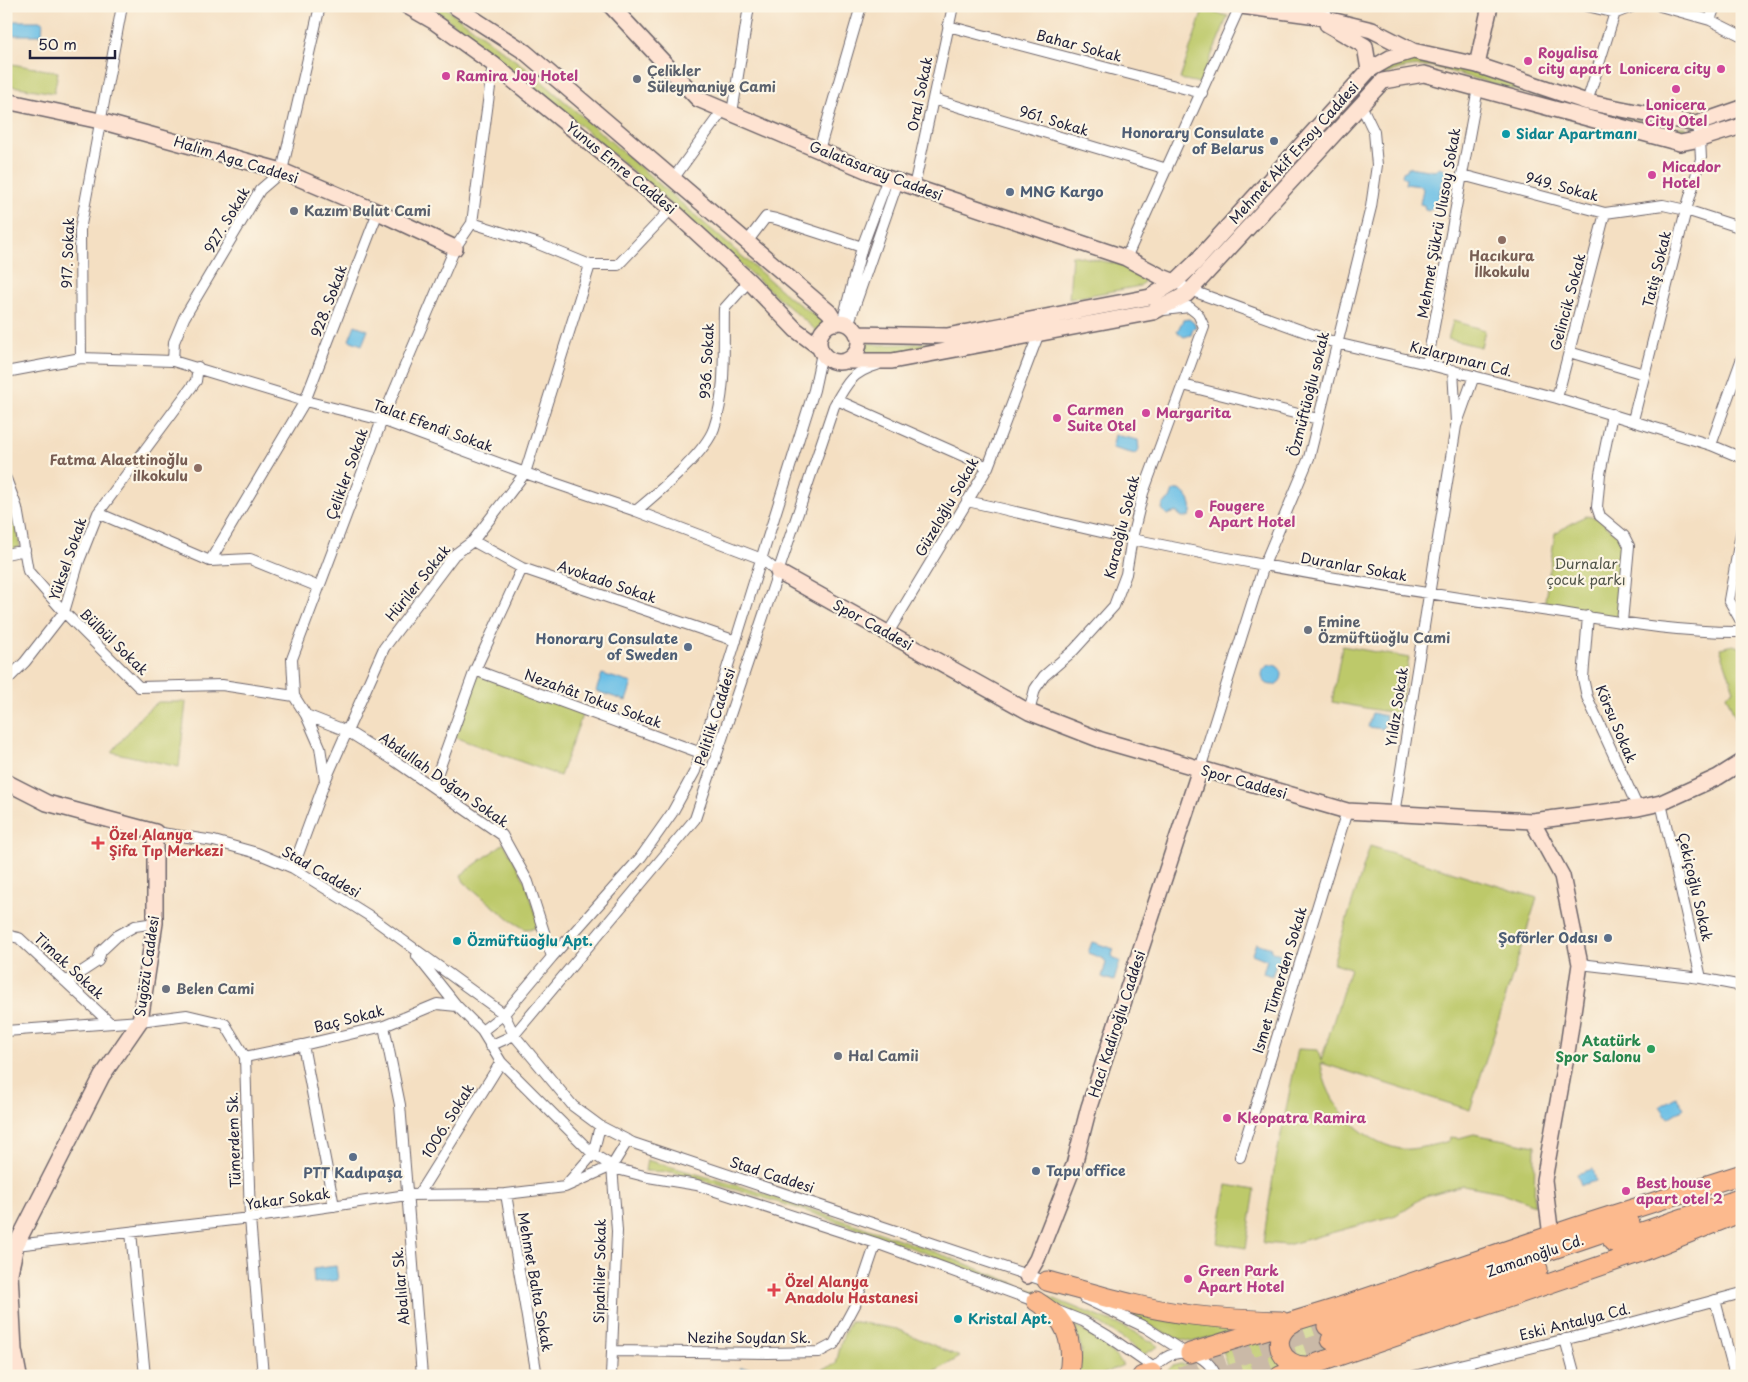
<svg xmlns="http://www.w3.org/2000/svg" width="1748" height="1382" viewBox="0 0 1748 1382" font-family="'Playpen Sans',sans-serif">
	<rect width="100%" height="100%" fill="#fcf5e5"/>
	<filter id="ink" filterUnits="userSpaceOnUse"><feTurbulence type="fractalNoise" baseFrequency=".02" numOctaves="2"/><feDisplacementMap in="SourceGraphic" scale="10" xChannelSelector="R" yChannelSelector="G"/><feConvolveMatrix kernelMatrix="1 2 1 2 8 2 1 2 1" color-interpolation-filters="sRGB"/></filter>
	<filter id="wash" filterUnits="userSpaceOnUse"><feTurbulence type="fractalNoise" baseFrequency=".0096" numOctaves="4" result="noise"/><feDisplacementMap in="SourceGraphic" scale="20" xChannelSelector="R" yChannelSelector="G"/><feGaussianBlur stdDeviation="1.12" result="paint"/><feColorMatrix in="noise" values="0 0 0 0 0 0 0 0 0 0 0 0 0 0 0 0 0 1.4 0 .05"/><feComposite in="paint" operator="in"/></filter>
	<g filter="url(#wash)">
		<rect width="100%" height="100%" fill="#f4dfc2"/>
		<path fill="#bdc96b" stroke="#707653" d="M431 6H443L531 72 790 298 826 323 819 333 567 114Z
			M1203 10 1228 16 1200 83 1180 79Z
			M1412 58 1427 59 1664 127H1686L1687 134H1667L1431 66C1412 66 1398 67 1382 77L1194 277 1191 273 1371 74 1389 64Z
			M6 63 58 72 54 93 6 85Z
			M1072 255 1128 266 1143 276 1144 282 1140 286 1069 299Z
			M1145 303V308L930 349 860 357V341L881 345 928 343Z
			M1453 321 1485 330 1481 347 1448 339Z
			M14 509 20 547 6 550V511Z
			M1585 516 1598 518 1621 538 1626 547 1619 618 1544 607 1555 533Z
			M1733 645 1742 648V733L1726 695 1734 690 1720 648Z
			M1342 646 1409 658 1399 714 1332 702Z
			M477 675 583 713 560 776 454 737Z
			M158 702H186L179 767 112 752 143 714Z
			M504 843 526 883 540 928 525 929 510 920 464 882 461 875Z
			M1370 846 1537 898 1470 1110 1321 1063C1325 1103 1360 1141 1400 1149 1409 1151 1439 1144 1449 1141L1450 1137 1459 1138 1474 1134 1535 1146 1534 1205 1501 1192 1463 1185 1425 1196 1396 1215 1287 1245 1263 1243 1274 1170 1298 1049 1318 1050 1321 1061 1350 968 1333 963Z
			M647 1160 753 1190 928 1249 1125 1327 1159 1346 1141 1356 1131 1344 1094 1320 923 1252 803 1210 751 1194 672 1172 645 1171Z
			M1227 1185 1255 1190 1246 1248 1217 1243Z
			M1091 1295 1259 1324 1192 1342 1170 1336Z
			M1320 1320 1330 1353 1293 1359 1285 1339 1288 1334Z
			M850 1321 897 1329 960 1357 936 1371 921 1376H813L812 1373 836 1364 842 1339Z
			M1074 1325C1093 1336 1109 1348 1123 1365L1099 1376H1077L1082 1350Z
			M1276 1334 1287 1367 1260 1376H1230L1222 1351Z
			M1180 1364C1190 1364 1198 1367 1204 1376H1162L1172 1366Z"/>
		<path fill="#6abfe6" stroke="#467090" d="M6 21H43L42 35H6Z
			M1408 167 1434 171 1440 167 1447 170 1448 176 1442 181 1437 207H1433L1429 211 1425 210 1424 205 1420 204 1423 189 1421 186 1405 184 1406 179 1402 176 1403 172 1407 170Z
			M1189 319 1194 323 1196 327 1193 328 1191 335 1184 337 1177 332 1183 320Z
			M355 325 368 330 362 345 349 340Z
			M1115 435 1138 440 1139 450 1135 454 1112 448Z
			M1175 490H1180C1189 497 1194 505 1190 516L1183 518 1176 512 1167 515 1162 509 1163 504 1170 499 1173 491Z
			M1262 675a10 10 0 1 1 20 0a10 10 0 1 1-20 0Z
			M602 674 632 683 626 701 596 691Z
			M1372 713 1386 716 1383 729 1368 727Z
			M1092 942 1114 949 1112 955 1114 959 1120 961 1114 981 1102 977 1106 963 1104 959 1088 953Z
			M1256 943 1271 948 1270 950 1282 955 1279 964 1276 963 1272 976 1263 973 1267 960 1252 954Z
			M1676 1097 1684 1108 1668 1118 1660 1106Z
			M1593 1169 1596 1181 1581 1185 1577 1174Z
			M336 1266 338 1280 314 1283 313 1269Z
			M740 1368H772L777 1376H743Z"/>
	</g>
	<g filter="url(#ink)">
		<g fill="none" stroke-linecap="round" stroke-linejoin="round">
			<path stroke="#cab9a7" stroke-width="19" stroke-dasharray="19 9" stroke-linecap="butt" d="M1181 1376 1327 1326
				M1225 1376 1331 1340"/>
			<g stroke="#6c646a" stroke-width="12">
				<path id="street" d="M1323 6 1329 20
					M1587 6 1616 13 1634 6
					M1660 6 1710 20 1742 36
					M1710 20 1715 6
					M948 26 1202 93
					M933 99 1167 169
					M1587 102 1617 6
					M732 113 749 6
					M819 150 861 6
					M1462 175 1605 213 1663 205 1686 210 1742 228
					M673 179 723 110
					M914 187 953 6
					M472 223 536 243 590 265H618L671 209
					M747 242 766 217 776 219 862 247
					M1126 258 1240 6
					M1175 282 1190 290 1336 343 1427 364 1557 398 1711 445 1742 458
					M842 323 862 247 888 178
					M848 325 898 181
					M1569 352 1644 374
					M81 358 80 230 122 6
					M173 361 174 342 184 318 260 190 282 171 320 6
					M1427 364 1478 88
					M1453 370 1456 422
					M6 372 81 358 173 361 305 401 382 420 525 473 636 511 762 559 778 572
					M1183 385 1318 419
					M1557 398 1605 213
					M837 400 988 467
					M1612 414 1600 474 1597 507 1600 516 1624 536 1629 546 1622 622
					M1633 420 1686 210 1701 159 1700 139 1696 124
					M1711 445 1742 358
					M6 479 17 508 28 571 64 612 139 687 222 685 294 696
					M967 501C1022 513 1077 527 1132 539 1262 566 1391 589 1522 607 1595 617 1668 633 1742 632
					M636 511C658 492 705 454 714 428 727 390 723 348 724 309L749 281
					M98 513 210 561 250 559 319 587
					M1742 528 1729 600 1742 623
					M473 541 522 568 736 641
					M6 554 25 550
					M210 561 305 401 378 212
					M1588 616 1583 678 1587 697 1638 808
					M888 633 988 467 1039 333
					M475 670 701 753
					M6 681 25 662 64 612 79 561 98 513 196 381 198 367
					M1029 712 1035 689 1044 676 1074 650 1114 606 1126 574 1132 538 1143 493 1204 327 1198 314 1189 307 1164 310
					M306 715 347 731 395 761 502 835 528 882 552 957
					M1200 769 1264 565 1309 458 1371 207 1377 165 1374 132 1361 105
					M325 781 320 747 306 715 294 696 292 659 382 420 455 248 472 223 493 64
					M433 786 475 670 522 568
					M1661 803 1701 978
					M1394 814 1456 426 1474 376
					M155 832 214 841 257 853 293 868 368 915 504 1014 514 1035 573 1106 600 1126 633 1143 1051 1283
					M293 868 325 781 384 648 454 555 473 541 525 473 590 265
					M6 935 19 938 110 1023
					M417 956 457 1006 482 1031 501 1062 593 1154 617 1169 648 1177 697 1185 876 1243 1040 1303
					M1580 964 1701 978 1742 986
					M66 982 98 961 101 951 117 936 135 926 155 923
					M384 1026 400 1105 422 1376
					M6 1031 140 1021 187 1015 225 1024 245 1057 250 1218 263 1376
					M482 1031 504 1014 552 957 641 857 672 813 695 771 814 390 822 353
					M303 1045 334 1206
					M490 1046 514 1035 695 819 834 406C846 384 852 372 877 365
					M245 1057 303 1045 384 1026 437 1004 457 1006
					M1240 1157 1347 811
					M567 1184 593 1154 600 1126
					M506 1194 537 1376
					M418 1195 501 1062
					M131 1232 145 1376
					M16 1245 250 1218 407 1195 506 1194 565 1187 612 1166 628 1140
					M1084 1298 1145 1327 1184 1352
					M1715 1300 1735 1376
					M1055 1310 1083 1321 1108 1336 1154 1368
					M1565 1339 1575 1376
					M612 1351 768 1353 819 1352 834 1344 855 1305 876 1243
					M1151 1374C1165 1345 1204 1346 1216 1376
					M611 1376 617 1231 612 1166
					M1414 1376 1612 1328 1742 1293"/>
			</g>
			<g stroke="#6c646a" stroke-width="18">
				<path id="secondary" d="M407 6 433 21 493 64 671 209 749 281 796 330 819 347
					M454 6 525 52 829 312 836 323
					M611 6 698 99 875 174 1126 258 1160 276 1175 282
					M1241 6 1310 15 1372 30 1413 51
					M1327 24 1365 46 1369 70
					M1477 65 1490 6
					M6 101 100 121 282 171 378 212 455 248
					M819 342a20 20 0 1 1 40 0a20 20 0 1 1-40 0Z
					M857 334 947 336 1150 297 1175 282 1194 264 1369 70 1390 58 1413 51 1477 65 1587 102 1696 124 1742 108
					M847 361H892L1153 312 1187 294 1383 81 1424 74 1680 143 1700 139 1742 126
					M778 572 1029 712 1101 740 1347 811 1532 821 1638 808 1661 803 1718 777 1742 762
					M6 782 47 803 155 832V923L140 1021 102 1076 16 1245 10 1273 14 1350 19 1376
					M1532 821 1562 876 1580 964 1568 1046 1544 1180 1551 1236
					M1027 1276 1037 1259 1074 1165 1089 1107 1200 769"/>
			</g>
			<g stroke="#6c646a" stroke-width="21">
				<path id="highway" d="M1613 1242 1742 1198
					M1047 1281C1093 1293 1139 1308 1185 1314 1217 1319 1249 1320 1281 1321
					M1036 1301C1043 1306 1053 1312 1058 1318 1071 1333 1073 1358 1068 1376
					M1294 1322C1268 1335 1279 1368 1308 1366
					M1327 1326 1630 1223
					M1331 1340 1538 1269
					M1190 1353 1337 1308 1576 1227 1742 1174
					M1142 1376 1152 1373
					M1280 1376 1641 1252 1742 1212"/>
			</g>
			<use href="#street" stroke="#fff" stroke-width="10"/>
			<use href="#secondary" stroke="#fee3d2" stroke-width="15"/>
			<use href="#highway" stroke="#fcba8e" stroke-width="19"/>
		</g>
	</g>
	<g fill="#d1479c" stroke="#fcf5e5" stroke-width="2">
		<circle cx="1528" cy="61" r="5"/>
		<circle cx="1721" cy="69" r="5"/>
		<circle cx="446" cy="76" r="5"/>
		<circle cx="1676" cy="89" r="5"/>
		<circle cx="1652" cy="175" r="5"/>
		<circle cx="1146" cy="413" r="5"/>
		<circle cx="1057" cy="418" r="5"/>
		<circle cx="1199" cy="514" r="5"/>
		<circle cx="1227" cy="1118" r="5"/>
		<circle cx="1626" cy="1191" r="5"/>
		<circle cx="1188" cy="1279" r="5"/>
	</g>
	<g fill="#6b7280" stroke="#fcf5e5" stroke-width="2">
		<circle cx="637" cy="79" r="5"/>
		<circle cx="294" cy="211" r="5"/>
		<circle cx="1308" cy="630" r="5"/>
		<circle cx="166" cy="989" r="5"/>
		<circle cx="838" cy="1056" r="5"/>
	</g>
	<g fill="#0f9aa8" stroke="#fcf5e5" stroke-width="2">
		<circle cx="1506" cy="134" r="5"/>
		<circle cx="457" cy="941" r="5"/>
		<circle cx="958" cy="1319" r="5"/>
	</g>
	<g fill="#5c6f8a" stroke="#fcf5e5" stroke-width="2">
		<circle cx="1274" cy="141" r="5"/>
		<circle cx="1010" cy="192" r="5"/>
		<circle cx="688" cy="647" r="5"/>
		<circle cx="1608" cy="938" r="5"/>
		<circle cx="353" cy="1157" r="5"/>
		<circle cx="1036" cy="1171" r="5"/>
	</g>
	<g fill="#8d6e63" stroke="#fcf5e5" stroke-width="2">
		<circle cx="1502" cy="240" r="5"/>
		<circle cx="198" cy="468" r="5"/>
	</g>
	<g fill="#e0444e" stroke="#fcf5e5" stroke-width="2">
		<path d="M95.5 835.5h5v5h5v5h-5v5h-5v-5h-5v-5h5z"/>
		<path d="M771.5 1282.5h5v5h5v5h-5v5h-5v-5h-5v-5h5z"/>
	</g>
	<circle fill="#2e9e5b" stroke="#fcf5e5" stroke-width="2" cx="1651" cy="1049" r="5"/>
	<g text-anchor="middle" stroke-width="4.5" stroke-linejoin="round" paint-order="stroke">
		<g font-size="14" fill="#22223b" stroke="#fcf5e5">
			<text transform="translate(1079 46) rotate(15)" y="5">Bahar Sokak</text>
			<text transform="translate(920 94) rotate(-78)" y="5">Oral Sokak</text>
			<text transform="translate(1054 121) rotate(17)" y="5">961. Sokak</text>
			<text transform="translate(1294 153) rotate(-48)" y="5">Mehmet Akif Ersoy Caddesi</text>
			<text transform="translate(236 160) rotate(17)" y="5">Halim Aga Caddesi</text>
			<text transform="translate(621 168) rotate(39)" y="5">Yunus Emre Caddesi</text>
			<text transform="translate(876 171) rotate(21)" y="5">Galatasaray Caddesi</text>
			<text transform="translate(1562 187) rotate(15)" y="5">949. Sokak</text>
			<text transform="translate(227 220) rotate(-59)" y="5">927. Sokak</text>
			<text transform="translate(1439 223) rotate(-80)" y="5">Mehmet Şükrü Ulusoy Sokak</text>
			<text transform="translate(68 253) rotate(-88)" y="5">917. Sokak</text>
			<text transform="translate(1657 269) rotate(-76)" y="5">Tatiş Sokak</text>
			<text transform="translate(329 301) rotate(-69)" y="5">928. Sokak</text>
			<text transform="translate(1568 302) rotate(-75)" y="5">Gelincik Sokak</text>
			<text transform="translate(1461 359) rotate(14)" y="5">Kızlarpınarı Cd.</text>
			<text transform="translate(707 361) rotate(-87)" y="5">936. Sokak</text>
			<text transform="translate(1309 394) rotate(-76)" y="5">Özmüftüoğlu sokak</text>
			<text transform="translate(433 426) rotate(20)" y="5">Talat Efendi Sokak</text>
			<text transform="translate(347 474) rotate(-70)" y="5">Çelikler Sokak</text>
			<text transform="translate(947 507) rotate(-60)" y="5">Güzeloğlu Sokak</text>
			<text transform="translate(1122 527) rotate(-76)" y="5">Karaoğlu Sokak</text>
			<text transform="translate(68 559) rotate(-71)" y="5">Yüksel Sokak</text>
			<text transform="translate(1354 567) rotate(10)" y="5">Duranlar Sokak</text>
			<text transform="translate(607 582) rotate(19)" y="5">Avokado Sokak</text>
			<text transform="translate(418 583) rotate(-51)" y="5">Hüriler Sokak</text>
			<text transform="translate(873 625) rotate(29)" y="5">Spor Caddesi</text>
			<text transform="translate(114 642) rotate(44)" y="5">Bülbül Sokak</text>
			<text transform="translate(593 699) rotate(20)" y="5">Nezahât Tokus Sokak</text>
			<text transform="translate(1397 707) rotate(-81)" y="5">Yıldız Sokak</text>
			<text transform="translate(715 717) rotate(-72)" y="5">Pelitlik Caddesi</text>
			<text transform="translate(1616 724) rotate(67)" y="5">Körsu Sokak</text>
			<text transform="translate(444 780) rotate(35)" y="5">Abdullah Doğan Sokak</text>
			<text transform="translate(1244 782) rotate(16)" y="5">Spor Caddesi</text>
			<text transform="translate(321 872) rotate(30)" y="5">Stad Caddesi</text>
			<text transform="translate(1695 887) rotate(77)" y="5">Çekiçoğlu Sokak</text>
			<text transform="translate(69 966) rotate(43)" y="5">Timak Sokak</text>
			<text transform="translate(147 966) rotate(-82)" y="5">Sugözü Caddesi</text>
			<text transform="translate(1280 980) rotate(-73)" y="5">Ismet Tümerden Sokak</text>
			<text transform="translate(349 1019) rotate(-14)" y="5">Baç Sokak</text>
			<text transform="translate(1117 1024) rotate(-72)" y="5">Haci Kadiroğlu Caddesi</text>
			<text transform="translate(448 1121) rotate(-58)" y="5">1006. Sokak</text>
			<text transform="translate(234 1140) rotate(-92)" y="5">Tümerdem Sk.</text>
			<text transform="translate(772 1175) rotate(18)" y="5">Stad Caddesi</text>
			<text transform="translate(288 1199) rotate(-8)" y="5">Yakar Sokak</text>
			<text transform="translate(1535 1256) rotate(-19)" y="5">Zamanoğlu Cd.</text>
			<text transform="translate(600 1271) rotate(-89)" y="5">Sipahiler Sokak</text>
			<text transform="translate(535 1282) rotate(80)" y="5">Mehmet Balta Sokak</text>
			<text transform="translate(401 1286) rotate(-95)" y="5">Abalılar Sk.</text>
			<text transform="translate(1575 1322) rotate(-14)" y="5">Eski Antalya Cd.</text>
			<text x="749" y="1343">Nezihe Soydan Sk.</text>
		</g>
		<g font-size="14" font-weight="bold" fill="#b23c85" stroke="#fcf5e5" text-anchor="start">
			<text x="1538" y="58">Royalisa<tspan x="1538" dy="16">city apart</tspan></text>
			<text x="1711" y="74" text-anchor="end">Lonicera city</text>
			<text x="456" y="81">Ramira Joy Hotel</text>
			<text x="1676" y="110" text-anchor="middle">Lonicera<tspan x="1676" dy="16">City Otel</tspan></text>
			<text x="1662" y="172">Micador<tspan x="1662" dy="16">Hotel</tspan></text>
			<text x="1067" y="415">Carmen<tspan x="1067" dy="16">Suite Otel</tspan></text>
			<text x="1156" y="418">Margarita</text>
			<text x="1209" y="511">Fougere<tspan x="1209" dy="16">Apart Hotel</tspan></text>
			<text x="1237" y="1123">Kleopatra Ramira</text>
			<text x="1636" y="1188">Best house<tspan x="1636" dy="16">apart otel 2</tspan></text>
			<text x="1198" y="1276">Green Park<tspan x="1198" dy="16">Apart Hotel</tspan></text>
		</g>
		<g font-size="14" font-weight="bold" fill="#5b616d" stroke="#fcf5e5" text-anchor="start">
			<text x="647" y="76">Çelikler<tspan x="647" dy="16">Süleymaniye Cami</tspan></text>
			<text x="304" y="216">Kazım Bulut Cami</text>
			<text x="1318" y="627">Emine<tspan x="1318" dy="16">Özmüftüoğlu Cami</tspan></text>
			<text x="176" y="994">Belen Cami</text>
			<text x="848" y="1061">Hal Camii</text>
		</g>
		<g font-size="14" font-weight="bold" fill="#4e5e75" stroke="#fcf5e5" text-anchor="end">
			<text x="1264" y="138">Honorary Consulate<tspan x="1264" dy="16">of Belarus</tspan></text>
			<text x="1020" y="197" text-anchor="start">MNG Kargo</text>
			<text x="678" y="644">Honorary Consulate<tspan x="678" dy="16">of Sweden</tspan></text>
			<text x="1598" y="943">Şoförler Odası</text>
			<text x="1046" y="1176" text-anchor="start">Tapu office</text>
			<text x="353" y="1178" text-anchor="middle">PTT Kadıpaşa</text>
		</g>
		<g font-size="14" font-weight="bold" fill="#0d838f" stroke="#fcf5e5" text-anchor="start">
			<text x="1516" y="139">Sidar Apartmanı</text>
			<text x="467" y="946">Özmüftüoğlu Apt.</text>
			<text x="968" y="1324">Kristal Apt.</text>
		</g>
		<g font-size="14" font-weight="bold" fill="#785e54" stroke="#fcf5e5">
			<text x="1502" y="261">Hacıkura<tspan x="1502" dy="16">İlkokulu</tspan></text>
			<text x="188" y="465" text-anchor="end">Fatma Alaettinoğlu<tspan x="188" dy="16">ilkokulu</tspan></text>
		</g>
		<g font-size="14" fill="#505449" stroke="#fcf5e5">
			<text x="1586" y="569">Durnalar<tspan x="1586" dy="16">çocuk parkı</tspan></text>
		</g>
		<g font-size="14" font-weight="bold" fill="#be3a42" stroke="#fcf5e5" text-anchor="start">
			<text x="109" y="840">Özel Alanya<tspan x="109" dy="16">Şifa Tıp Merkezi</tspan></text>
			<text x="785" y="1287">Özel Alanya<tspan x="785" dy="16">Anadolu Hastanesi</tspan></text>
		</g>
		<g font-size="14" font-weight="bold" fill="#27864d" stroke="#fcf5e5" text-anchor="end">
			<text x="1641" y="1046">Atatürk<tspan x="1641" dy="16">Spor Salonu</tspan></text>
		</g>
	</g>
	<rect width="1748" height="1382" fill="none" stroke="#fcf5e5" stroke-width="25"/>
	<path d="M30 50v8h85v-8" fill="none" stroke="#22223b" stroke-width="2.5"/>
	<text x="38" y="50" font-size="15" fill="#22223b" stroke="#fcf5e5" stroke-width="4" paint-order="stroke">50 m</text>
</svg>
